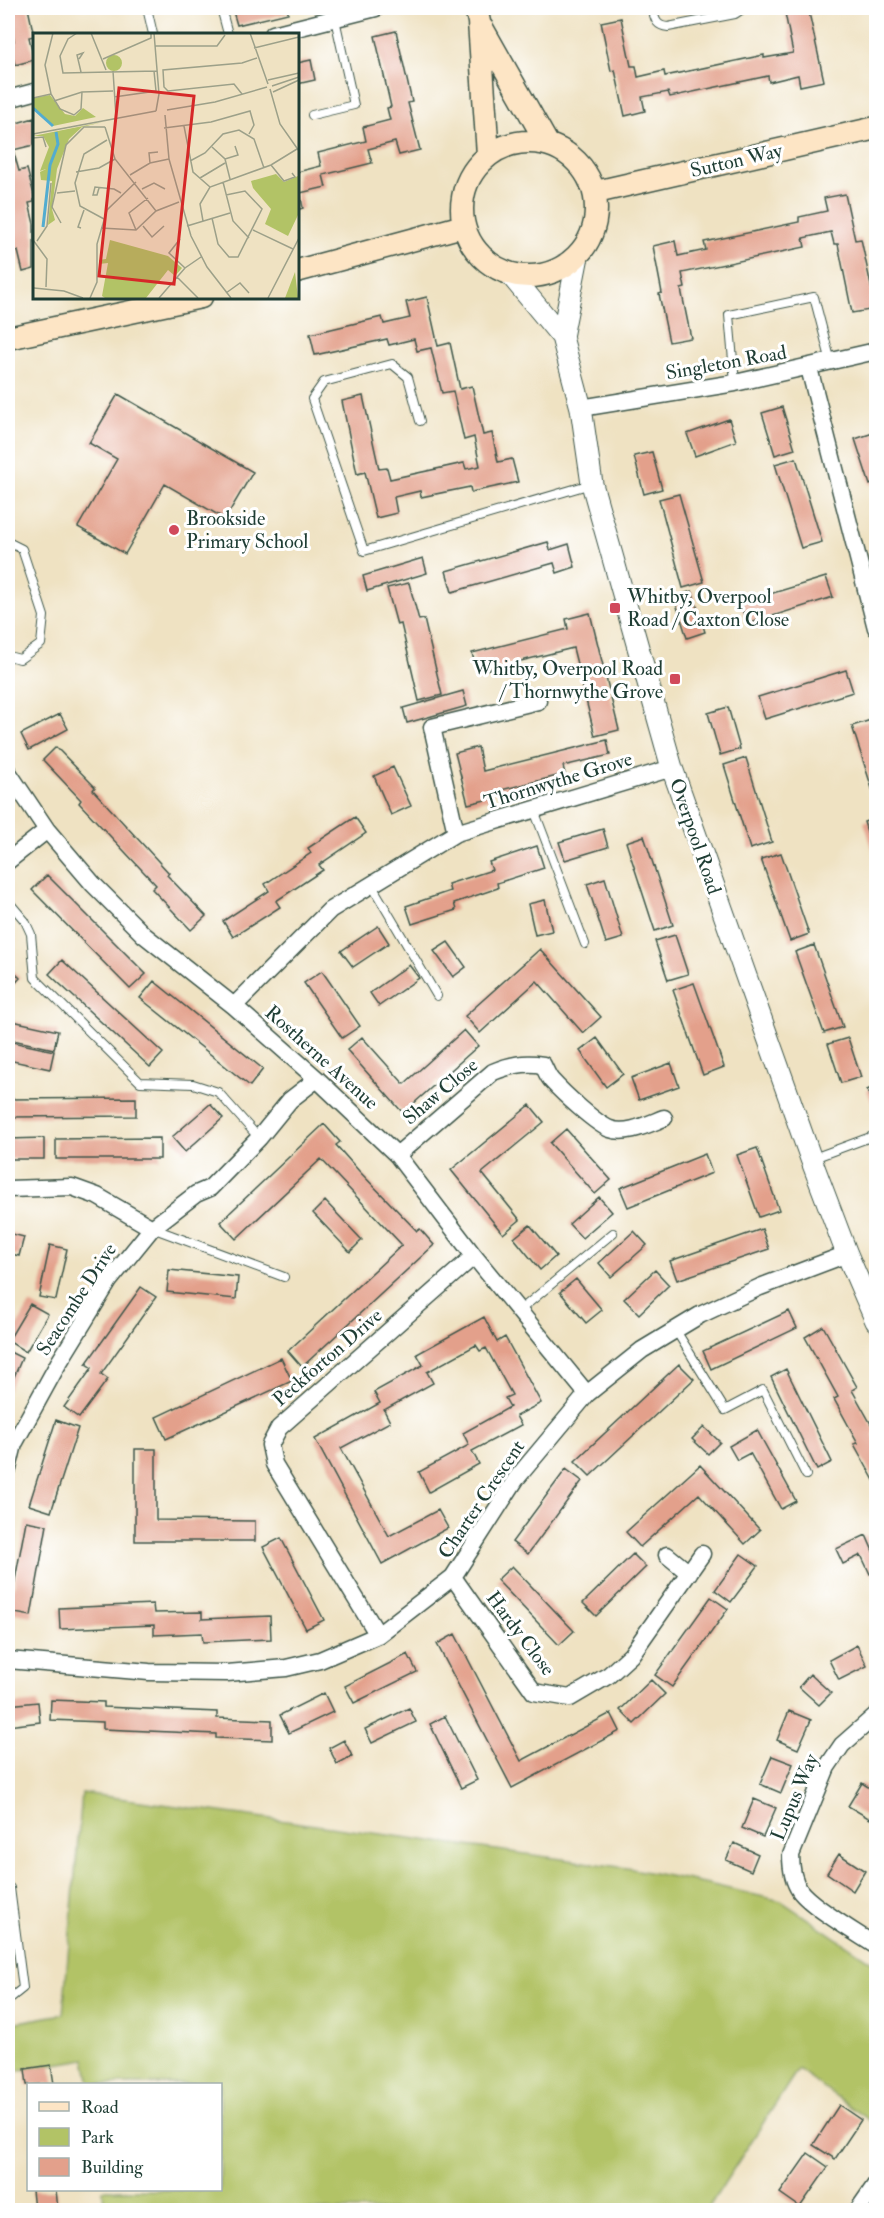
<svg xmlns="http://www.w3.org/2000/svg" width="884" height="2218" viewBox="0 0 884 2218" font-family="'IM FELL Double Pica',serif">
	<rect width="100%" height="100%" fill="#fff"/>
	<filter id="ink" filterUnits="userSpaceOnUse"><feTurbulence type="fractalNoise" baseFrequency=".0167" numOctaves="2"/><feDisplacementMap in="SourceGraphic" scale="12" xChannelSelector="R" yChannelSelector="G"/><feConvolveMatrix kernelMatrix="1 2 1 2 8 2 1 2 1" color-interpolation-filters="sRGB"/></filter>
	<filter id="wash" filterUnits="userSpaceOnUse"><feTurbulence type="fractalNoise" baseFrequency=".008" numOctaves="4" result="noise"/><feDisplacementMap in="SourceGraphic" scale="24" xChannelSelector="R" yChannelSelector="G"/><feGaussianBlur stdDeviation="1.35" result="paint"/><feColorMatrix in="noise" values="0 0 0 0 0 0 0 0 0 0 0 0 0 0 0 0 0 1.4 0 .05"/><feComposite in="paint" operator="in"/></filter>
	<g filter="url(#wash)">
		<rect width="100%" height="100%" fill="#efe2c2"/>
		<path fill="#b2c366" stroke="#68804d" stroke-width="1.5" d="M82 1793 627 1868 704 1883 781 1901 876 1965V2125L798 2069 707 2210H104L103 2190H220V2084H90L85 2059 8 2072V2024L63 2014Z"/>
		<g id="blocks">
			<path fill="#e3a08b" d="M8 8H28L34 36 29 37 34 60 15 65 9 42 14 41Z
				M232 8H288V13L237 25Z
				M784 8H808L824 81 800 86 798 75 769 82 768 76 670 97 668 92 642 97 645 111 625 116 615 70 611 71 601 22 621 18 631 66H636L638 77 664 71 665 76 764 55V58L793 53Z
				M396 31 412 102 408 103 420 150 399 155 395 142 368 149 372 163 323 175 326 187 300 193 303 208 297 210V172L321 166 318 153 366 141 363 127 390 120 387 108 391 107 375 36Z
				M311 60 315 80 297 84V63Z
				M34 118V145L13 150 19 171 27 169 34 195V202L29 203 34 224V269L23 272 18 251 11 253 8 240V134L15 132 13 124Z
				M845 194 855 240 861 239 876 309 852 313 838 244H834L831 232 803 238 805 247 682 273 685 288 681 289 691 338 669 342 659 294 662 293 653 246 675 241 678 256 706 250 704 242 799 222V217L827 211 824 198Z
				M427 297 438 346 450 343 460 389 472 386 483 435 492 433 498 462 512 459 518 482 471 492 470 487 421 497 420 491 394 497 397 513 376 518 365 472 357 474 342 401 363 396 379 469 387 468 390 479 464 463 466 469 480 466 474 437 464 440 453 391 442 393 431 348 417 351 414 339 389 345 387 339 315 355 310 334 382 317 384 324 410 318 406 302Z
				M118 394 253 472 225 519 165 484 125 554 78 527 117 459 89 443Z
				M782 407 795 449 775 455 762 413Z
				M729 419 736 441 695 456 687 434Z
				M876 432V482L870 485 855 439Z
				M652 452 662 489 644 494 634 456Z
				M796 458 822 542 801 548 775 464Z
				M679 494 704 582 683 588 659 499Z
				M548 542 550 550 569 544 575 567 557 573 554 563 452 592 446 571Z
				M423 558 427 573 367 591 363 576Z
				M826 577 833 597 747 624 740 603Z
				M409 583 419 620 424 619 442 695 419 701 401 624 397 625 387 588Z
				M692 591 705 632 687 638 674 597Z
				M590 613 619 730 595 736 573 648 477 672 472 653 568 629 566 619Z
				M846 670 853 692 765 719 758 697Z
				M463 691 467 706 407 723 403 708Z
				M728 707 740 749 720 755 708 713Z
				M60 714 68 729 29 750 21 734Z
				M874 719 876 726V801L852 726Z
				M607 740 610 755 563 766 565 774 489 793 490 799 468 804 455 753 478 747 483 771Z
				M56 747 95 787 93 790 169 873 167 875 206 916 191 930 152 889 156 885 79 803 81 800 43 760Z
				M746 758 772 842 750 849 724 765Z
				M393 767 411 806 391 815 374 776Z
				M355 817 366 833 319 865 323 870 276 901 280 907 233 937 223 921 269 891 265 884 311 853 308 848Z
				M876 818V860L864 822Z
				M603 829 608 847 565 860 559 842Z
				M644 836 673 925 655 931 626 842Z
				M537 846 544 868 497 883 498 888 454 903 456 910 412 924 406 906 450 891 448 884 492 870 489 862Z
				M781 853 809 934 790 941 761 859Z
				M47 875 146 974 130 989 32 890Z
				M605 878 623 938 606 943 587 884Z
				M545 900 552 931 535 935 528 904Z
				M378 926 389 943 353 967 341 951Z
				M675 935 688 974 668 980 655 941Z
				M448 942 466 967 453 977 434 951Z
				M814 945 843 1027 824 1033 795 952Z
				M540 949 601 1017 583 1033 537 981 480 1033 465 1016Z
				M62 960 163 1053 150 1067 49 974Z
				M409 965 419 978 379 1006 370 993Z
				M8 966 20 978 8 991Z
				M322 971 360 1026 342 1038 304 983Z
				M154 981 263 1069 250 1086 140 998Z
				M694 983 724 1067 703 1075 673 990Z
				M8 1020 58 1031 54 1049 8 1039Z
				M464 1030 478 1046 403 1113 347 1050 362 1037 404 1084Z
				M597 1038 623 1074 606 1087 580 1051Z
				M848 1038 861 1077 841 1083 828 1044Z
				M8 1041 54 1051 50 1069 8 1060Z
				M671 1063 679 1086 639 1100 631 1078Z
				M876 1086V1107L874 1108 867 1090Z
				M136 1098V1116L8 1117V1099Z
				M210 1104 223 1118 185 1152 172 1137Z
				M530 1105 544 1122 482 1173 520 1220 503 1234 451 1170Z
				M324 1124 340 1142 336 1145 359 1171 417 1231 420 1229 434 1245 302 1367 288 1351 402 1245 321 1159 236 1239 220 1222Z
				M566 1129 611 1180 595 1194 550 1143Z
				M44 1138V1159H8V1139Z
				M160 1138V1159H56V1139Z
				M757 1148 779 1210 759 1217 737 1155Z
				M705 1154 712 1173 628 1207 620 1188Z
				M599 1197 612 1212 582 1238 569 1224Z
				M325 1201 362 1240 350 1252 313 1213Z
				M530 1225 556 1256 540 1270 514 1238Z
				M762 1229 769 1249 677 1280 670 1261Z
				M634 1231 647 1245 611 1277 599 1263Z
				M8 1233 24 1237 19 1256 8 1253Z
				M50 1245 67 1249 56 1300 39 1297Z
				M169 1270 238 1277 236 1299 167 1292Z
				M655 1270 669 1285 639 1314 624 1299Z
				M576 1279 602 1310 586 1323 560 1292Z
				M141 1287 156 1297 101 1374 108 1379 79 1418 64 1407 92 1368 86 1364Z
				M30 1304 48 1314 26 1352 8 1341Z
				M789 1311 797 1328 711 1369 703 1351Z
				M484 1317 497 1342 505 1337 541 1403 516 1416 521 1425 472 1451 479 1464 429 1492 419 1472 469 1445 463 1433 510 1407 505 1398 512 1395 486 1348 480 1351 476 1345 427 1372 433 1383 384 1410 390 1422 341 1448 389 1536 438 1510 448 1528 382 1564 315 1439 380 1403 374 1392 423 1365 417 1354Z
				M823 1326 857 1387 852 1390 876 1433 873 1434 876 1441V1484L854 1444 858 1443 834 1399 838 1397 805 1337Z
				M8 1351 22 1358 8 1391Z
				M281 1358 292 1381 166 1439 156 1417Z
				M679 1364 694 1379 590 1476 575 1461Z
				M786 1369 832 1462 817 1470 771 1377Z
				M56 1420 78 1428 51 1512 29 1505Z
				M704 1427 720 1442 708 1454 692 1439Z
				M757 1430 796 1501 781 1509 750 1453 737 1460 729 1446Z
				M135 1449H156V1520L255 1521V1541H135Z
				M700 1465 760 1530 745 1544 699 1494 640 1547 626 1532Z
				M566 1469 582 1481 528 1554 512 1542Z
				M26 1521 47 1525 31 1616 9 1612Z
				M866 1535 876 1558V1571L870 1574 861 1555 843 1564 836 1549Z
				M281 1538 324 1620 306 1629 263 1547Z
				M633 1554 646 1567 596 1616 583 1603Z
				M741 1554 758 1566 731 1602 715 1590Z
				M512 1566 574 1631 559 1645 497 1580Z
				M711 1597 728 1609 672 1687 655 1675Z
				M153 1604 154 1613 202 1612V1619L270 1616 271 1639 203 1642 202 1633 154 1635V1625L60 1629 59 1608Z
				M455 1634 521 1761 611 1713 620 1731 512 1788 437 1644Z
				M857 1645 867 1666 839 1680 829 1660Z
				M408 1654 417 1672 354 1703 345 1686Z
				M810 1674 831 1693 819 1705 799 1687Z
				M651 1680 665 1694 634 1724 620 1710Z
				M324 1693 333 1712 289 1733 280 1715Z
				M51 1700 104 1702V1707L217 1712V1718L272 1720V1740L216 1738V1734L103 1729V1722L50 1720Z
				M38 1702 40 1722 8 1726V1705Z
				M409 1708 416 1722 372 1743 365 1729Z
				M789 1711 811 1720 798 1749 777 1740Z
				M445 1716 477 1780 461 1788 430 1724Z
				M344 1740 352 1756 337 1764 329 1748Z
				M772 1756 793 1764 781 1793 760 1784Z
				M862 1783 876 1792V1808L870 1819 848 1806Z
				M754 1799 776 1808 763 1837 742 1828Z
				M734 1843 758 1854 751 1871 726 1860Z
				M839 1854 865 1871 853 1891 827 1873Z
				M51 2065 54 2084 27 2085 25 2069Z
				M839 2105 861 2120 835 2159 813 2145Z
				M808 2153 828 2167 800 2207 780 2193Z
				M32 2190H56L58 2210H34Z"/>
		</g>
	</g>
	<g filter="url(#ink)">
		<use href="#blocks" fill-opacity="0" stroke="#3e5649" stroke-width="1.5"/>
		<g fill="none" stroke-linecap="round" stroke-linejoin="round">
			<g stroke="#3e5649" stroke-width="10">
				<path id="service" d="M147 8 153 34
					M221 8 228 34
					M652 8C655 18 655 26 668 27L735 14 744 8
					M312 115 354 105 335 19
					M735 383 729 315 814 297 831 362
					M420 421 408 377 392 364 324 382 312 399 364 551 591 484
					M8 542 22 549 44 616 41 644 20 659 8 656
					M534 810 585 944
					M371 884 437 996
					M8 901 25 921 31 934 35 978 140 1082 193 1084 218 1092 259 1138
					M811 1159 876 1135
					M152 1228 284 1277
					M519 1311 613 1233
					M675 1329 725 1410 763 1390 806 1475
					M8 2000 23 1988 10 1888"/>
			</g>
			<g stroke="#3e5649" stroke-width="19">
				<path id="minor" d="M273 34 376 8
					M8 99 34 92
					M809 368 876 628
					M581 408 735 383 876 351
					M8 772 47 830 93 884 144 935 234 1006 317 1079 397 1155 474 1256 587 1394
					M456 833 432 727 538 701
					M8 861 47 830
					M234 1006 330 910 456 833 672 768
					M397 1155 493 1072C510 1065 524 1062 543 1065 546 1071 548 1077 552 1081 563 1093 596 1124 610 1129 627 1135 648 1124 664 1118
					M8 1189 72 1187 97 1196 152 1228
					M8 1469 14 1444 58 1364 109 1281 152 1228 196 1194 210 1188 259 1138 290 1100 317 1079
					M667 1555 689 1573
					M453 1577 534 1692 570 1698 609 1675 631 1655 702 1554
					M378 1635 274 1464 270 1445 279 1428 474 1256
					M8 1660 149 1672 227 1673 286 1668 320 1660 378 1635 453 1577 516 1479 587 1394 642 1350 700 1315 760 1287 847 1254
					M876 1715 842 1745 827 1767 791 1855C791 1866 793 1881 800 1891 812 1907 858 1934 876 1946
					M858 2210 876 2184"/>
			</g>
			<g stroke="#3e5649" stroke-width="23">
				<path id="tertiary" d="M510 274 562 337 581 408 592 484 672 768 811 1159 847 1254 876 1321
					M562 337 578 256"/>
			</g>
			<g stroke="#3e5649" stroke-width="25">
				<path id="secondary" d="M476 8 479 22 488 155
					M482 28 547 143
					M462 209a67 67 0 1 1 134 0a67 67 0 1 1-134 0Z
					M596 192 876 128
					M297 271 463 226
					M8 338 201 297"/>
			</g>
			<use href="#service" stroke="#fff" stroke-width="8"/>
			<use href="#minor" stroke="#fff" stroke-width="16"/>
			<use href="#tertiary" stroke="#fff" stroke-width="21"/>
			<use href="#secondary" stroke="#fde5c5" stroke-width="22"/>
		</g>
	</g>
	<g fill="#d1495b" stroke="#fff" stroke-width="2">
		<circle cx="174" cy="530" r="6"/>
		<rect x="609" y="602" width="12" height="12" rx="3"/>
		<rect x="669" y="673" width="12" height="12" rx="3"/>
	</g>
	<g text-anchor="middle" stroke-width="6" stroke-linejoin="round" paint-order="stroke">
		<g font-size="20" fill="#1f3d34" stroke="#fff">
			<text transform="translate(736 160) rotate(-13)" y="7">Sutton Way</text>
			<text transform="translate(726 362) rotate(-10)" y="7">Singleton Road</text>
			<text transform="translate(558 780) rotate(-17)" y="7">Thornwythe Grove</text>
			<text transform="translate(696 836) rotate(71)" y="7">Overpool Road</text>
			<text transform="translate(322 1057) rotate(42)" y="7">Rostherne Avenue</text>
			<text transform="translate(440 1091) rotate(-40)" y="7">Shaw Close</text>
			<text transform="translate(76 1299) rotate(-57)" y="7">Seacombe Drive</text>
			<text transform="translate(327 1357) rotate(-41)" y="7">Peckforton Drive</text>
			<text transform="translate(481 1499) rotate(-56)" y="7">Charter Crescent</text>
			<text transform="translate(521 1633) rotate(53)" y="7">Hardy Close</text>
			<text transform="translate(794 1797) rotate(-67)" y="7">Lupus Way</text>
		</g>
		<g font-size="20" fill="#1f3d34" stroke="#fff" text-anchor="start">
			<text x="186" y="525">Brookside<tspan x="186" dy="23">Primary School</tspan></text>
			<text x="627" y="603">Whitby, Overpool<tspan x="627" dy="23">Road / Caxton Close</tspan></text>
			<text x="663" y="675" text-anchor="end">Whitby, Overpool Road<tspan x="663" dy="23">/ Thornwythe Grove</tspan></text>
		</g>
	</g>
	<g transform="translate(33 33)">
		<rect width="266" height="266" fill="#efe2c2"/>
		<path d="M73 30a8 8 0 1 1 16 0a8 8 0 1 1-16 0ZM17 62 32 81 42 83 50 75 63 84 20 93 0 75V65ZM70 89 49 94 36 106 24 136 19 176 22 187 15 192 19 148 8 147 7 139 13 136 7 138 16 114 10 103H0ZM243 141 251 149 265 143V182L255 203 232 191 238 176 220 155 218 148ZM77 207 135 223 149 235 142 243 135 237 113 265H72L69 263 75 230 66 231V227L73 226ZM262 239 265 265H252Z" fill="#b2c366"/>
		<path fill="none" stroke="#52acd0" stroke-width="3" d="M0 75 20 93M10 194 17 132 25 111 23 99"/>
		<path fill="none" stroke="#9ca089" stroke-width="1.5" d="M20 0 12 32 18 61 27 76 41 82 48 76 49 59M44 0 35 6 27 23 30 40 124 38M58 0 73 37M121 0 126 61 123 78M217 0 235 51M122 13H184L192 2M221 15 266 4M46 26 50 20 44 22 48 39M70 26 118 5V0M80 38 83 84M235 47 266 40M239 53 266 44M237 56 247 91 266 118M240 59 266 47M209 61 201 51 135 58 131 54 130 37 209 30 224 25M81 64 123 58 121 38M0 65 18 61M21 68 49 59 80 58M134 77 182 69 234 54M132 82 136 126 158 203 174 234 198 265M151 93 160 139 177 154M72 94 82 126 123 178M131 95 178 89 217 78 221 92 216 101M0 101 123 78M0 105 10 104 13 114M179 114 192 126 197 146M192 126 205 122 202 113M157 128 172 120 190 101 206 97 221 106 231 135M117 130 116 120 125 119M238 132 251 148 262 144 259 140M43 139 66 135 82 126M97 142 117 130 136 126M167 145 192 130M190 149 200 188 216 205M66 155 64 162H60L62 154 81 156 88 160M109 156 121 150 132 156M24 160 42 158M179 185 185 211 196 224H205L229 176 212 158 193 162M71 186 47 173 42 150 51 121 74 107M170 188 167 171 177 154 238 132 264 116M28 190 19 174 33 112 51 94H72M110 193 119 204 131 193M154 193 197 180M48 195 45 194 51 177M68 195 103 197 123 178 146 169M103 197 96 180 115 165M220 197 260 216M147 206 136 220 152 235M0 207 14 226 13 254M4 208 14 193 18 150M144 244 165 265M1 255 31 258 50 265M193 260 207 250 216 260M57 265 64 249V211L74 177 103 149M126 265 152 235 168 224M235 265 266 205"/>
		<path fill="#d62828" fill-opacity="0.15" stroke="#d62828" stroke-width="3" d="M86 55 161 63 141 251 66 243Z"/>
		<rect width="266" height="266" fill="none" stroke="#1f3d34" stroke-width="3"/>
	</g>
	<rect width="884" height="2218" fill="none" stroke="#fff" stroke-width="30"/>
	<rect x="27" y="2083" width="195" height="108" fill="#ffffff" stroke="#a5b1ae" stroke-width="1.5"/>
	<rect x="39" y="2102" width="30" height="9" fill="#fde5c5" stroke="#a5b1ae" stroke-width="1.5"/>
	<text x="81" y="2113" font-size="18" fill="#1f3d34">Road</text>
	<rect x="39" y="2128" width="30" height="18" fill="#b2c366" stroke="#a5b1ae" stroke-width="1.5"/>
	<text x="81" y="2143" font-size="18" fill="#1f3d34">Park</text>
	<rect x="39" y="2158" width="30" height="18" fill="#e3a08b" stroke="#a5b1ae" stroke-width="1.5"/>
	<text x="81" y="2173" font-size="18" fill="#1f3d34">Building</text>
</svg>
